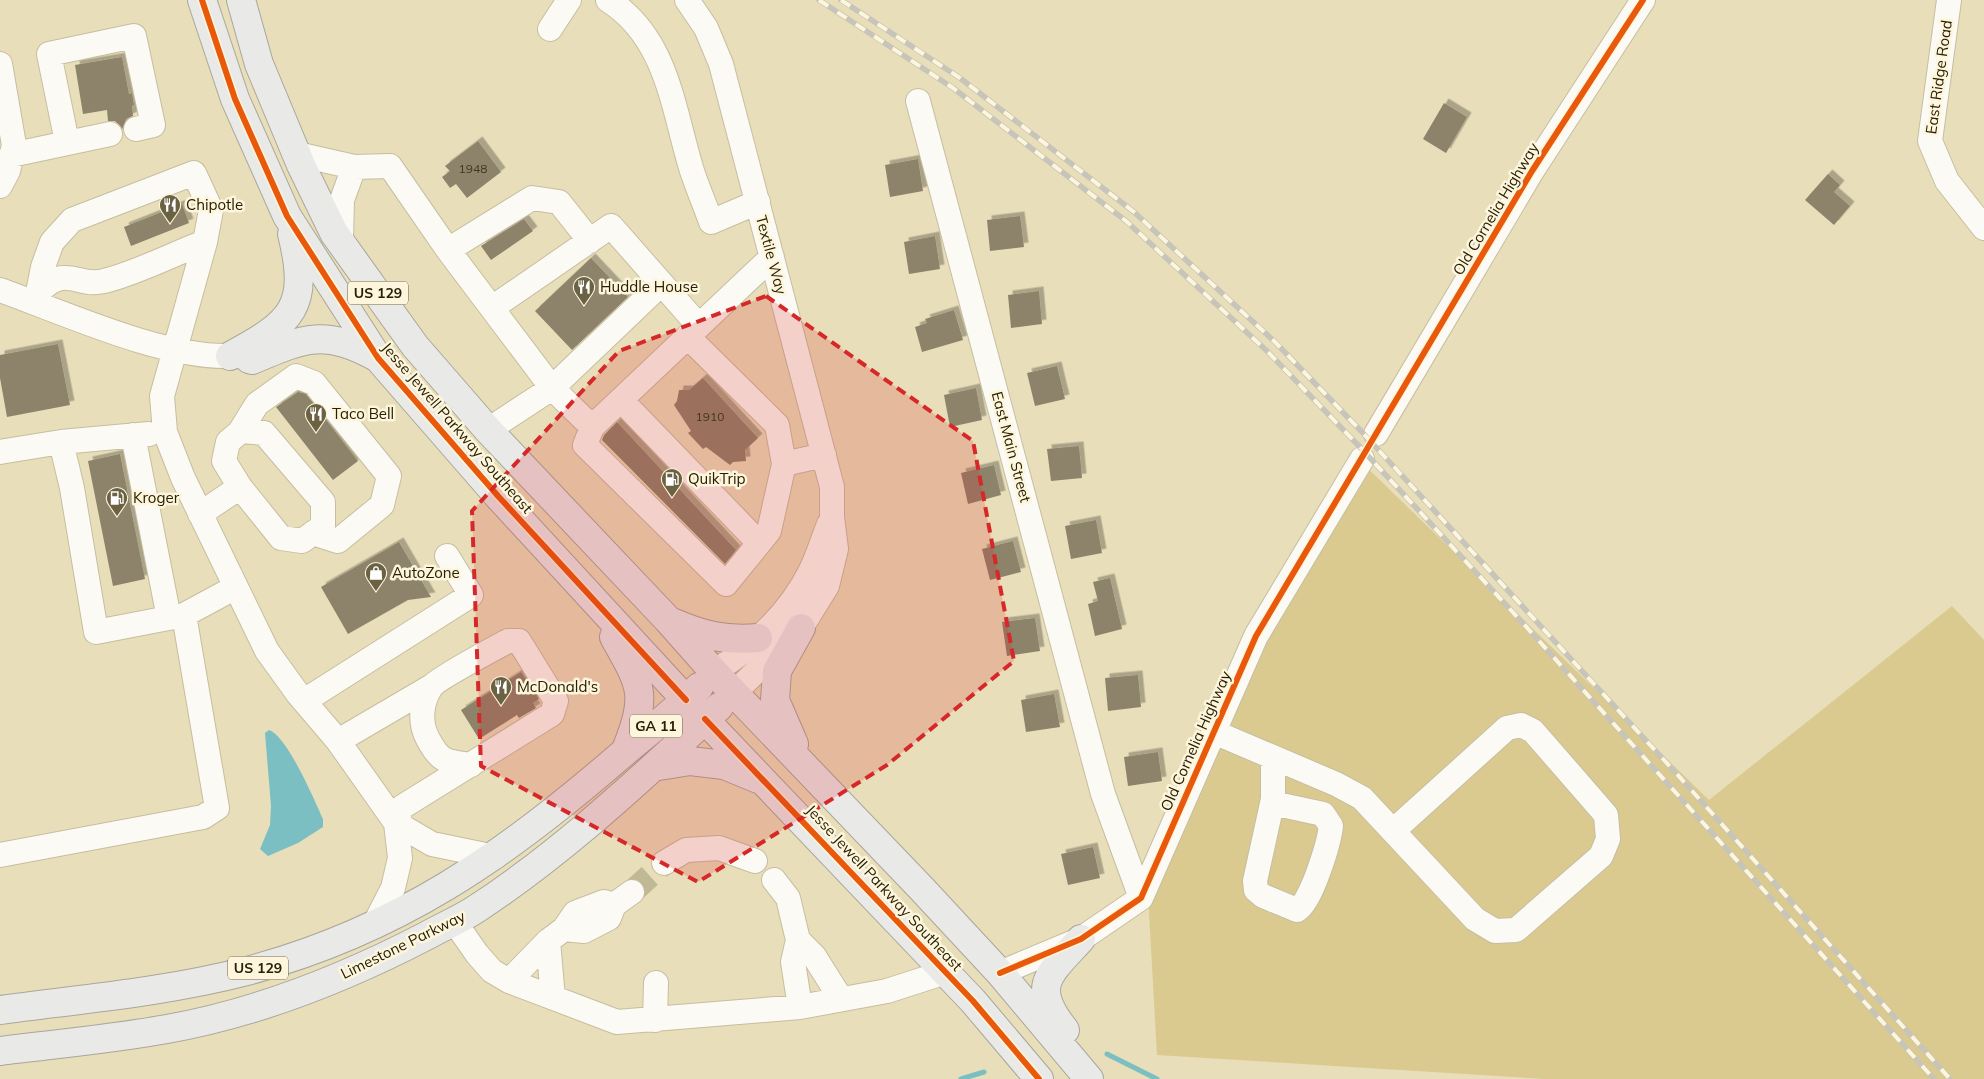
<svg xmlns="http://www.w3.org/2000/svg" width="1984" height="1079" viewBox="0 0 1984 1079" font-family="Mulish,sans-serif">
	<defs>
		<filter id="shadow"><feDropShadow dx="4.5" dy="-4.5" stdDeviation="0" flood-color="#0004"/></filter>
	</defs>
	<rect width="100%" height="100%" fill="#e8deb9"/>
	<path fill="#daca90" d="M1351 452 1709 800 1952 606 1984 640V1079H1545L1157 1055 1146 859Z"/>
	<path fill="#7bbfc3" d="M269 730C287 736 314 799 323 819V827L298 843 268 856 260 849 270 825 271 806 265 733Z"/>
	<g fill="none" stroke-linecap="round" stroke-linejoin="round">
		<path stroke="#7bbfc3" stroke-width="5" d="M1107 1054 1157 1079
			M961 1079 984 1072"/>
	</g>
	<path fill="#8d836a" filter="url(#shadow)" d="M122 57 129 94 132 93 134 105 132 106 133 116 126 119 123 129 115 121H108L107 110 83 114 75 65Z
		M1444 103 1467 117 1446 153 1423 139Z
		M478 141 501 172 467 198 456 184 450 188 442 177 450 171 445 166Z
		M918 159 923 191 890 197 885 165Z
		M1828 174 1840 185 1834 192 1850 206 1834 225 1805 200Z
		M182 204 189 223 131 246 124 227Z
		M1020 216 1024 247 990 251 987 220Z
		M524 219 533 231 491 260 481 246Z
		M935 236 940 269 909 274 904 242Z
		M591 258 628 297 572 350 535 311Z
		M1039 291 1042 324 1011 328 1008 295Z
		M954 310 963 340 922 352 915 327 927 323 925 319Z
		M58 344 70 405 7 417 0 378V355Z
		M1057 366 1065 399 1035 406 1027 373Z
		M703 378 758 438 745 450 746 461 733 462 730 465 706 447 703 449 688 433 691 431 674 405 677 401 679 390H689Z
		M976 388 982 420 950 427 944 395Z
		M298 392 306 394 358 461 333 480 276 407Z
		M617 422 736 550 725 564 602 440 604 435Z
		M1079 446 1082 478 1051 481 1047 449Z
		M120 454 145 579 113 586 88 461Z
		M994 465 1001 495 968 504 961 473Z
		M1096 520 1102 553 1071 559 1065 526Z
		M1013 541 1021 572 990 580 982 549Z
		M399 542 431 597 408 600 348 634 321 587Z
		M1110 578 1122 629 1095 636 1088 604 1098 601 1093 582Z
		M1035 618 1040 651 1007 656 1002 622Z
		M521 672 539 699 533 703 536 708 519 718 517 715 479 739 461 710Z
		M1138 675 1141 707 1108 711 1105 678Z
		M1054 694 1060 727 1026 732 1021 700Z
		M1158 752 1162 781 1128 786 1124 757Z
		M1093 847 1100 878 1068 885 1061 854Z"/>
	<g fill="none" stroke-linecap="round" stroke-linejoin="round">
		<path stroke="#c1b895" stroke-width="24" stroke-dasharray="24 12" stroke-linecap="butt" d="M632 892 664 863"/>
		<g stroke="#c6bea1" stroke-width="26">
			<path id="minor" d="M608 0C668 38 673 110 692 171 698 189 705 205 711 222L758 202
				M687 0 706 28 721 64 832 487V517L836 549 827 586 801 628 734 693
				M1949 0 1930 141 1947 181 1984 228
				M550 29 569 0
				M0 64 14 145 8 171 0 186
				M918 101 1103 794 1141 898
				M67 142 49 54 134 36 153 125 136 129
				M297 154 354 167 390 166 448 250 552 388 592 427 772 257
				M11 155 110 134
				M341 239 342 200 354 167
				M448 250 532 198 559 202 590 241
				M0 290C65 313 162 358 230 356
				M40 291C66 264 78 288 104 281 137 273 173 254 205 242
				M36 303 43 267 52 242 72 220 194 173 211 210 205 242 162 396 165 432 183 478 267 651 298 694 338 741 396 823 432 844 495 857
				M492 308 611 226 699 326
				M621 400 759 543
				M592 427 585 445 726 584 769 531 784 464 777 425 688 337
				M488 430 552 388 661 284
				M241 431 264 433 323 502V526L302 541 281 538 240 487 224 461 228 442Z
				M239 433 257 404 296 376 314 383 389 476 382 505 338 541 313 533
				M1376 434 1532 171 1643 0
				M133 435 169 618
				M61 442 149 434
				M0 452 61 442 72 488 96 632 184 615 217 808 203 817 0 855
				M784 464 824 455
				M200 514 240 487
				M184 615 236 587
				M714 672C753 647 790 613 811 570 818 556 823 539 829 524
				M304 701 471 595 447 556
				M1214 732 1336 784 1362 798 1475 919 1495 931 1516 930 1601 856 1608 839 1606 815 1533 731 1521 725 1507 728 1393 831
				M338 741 432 686
				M1272 803 1323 814 1331 826C1329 843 1311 903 1297 910L1263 896 1256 890 1255 881 1273 799V757
				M664 863 686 850 719 848 755 861
				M774 880 788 898 798 940 793 962 800 1007
				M454 921 477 954 492 971 509 981 617 1022 800 1007 887 991 946 972
				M374 925 393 888 400 858 396 823 402 807 552 714 556 701 519 641H508C495 648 437 679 431 687 421 702 419 723 428 739 440 762 446 762 471 765
				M564 929 584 931 609 918 614 905 632 892
				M798 940 814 956 841 999
				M548 941 553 998
				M1000 973 1081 939 1141 898 1256 636 1362 459
				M509 981 548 941 564 929 575 913 604 902 614 905
				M655 1020 656 983"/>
		</g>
		<g stroke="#a9a69b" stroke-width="30">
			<path id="major" d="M202 0 235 99 287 216 378 358 498 496 686 700 973 1001 1039 1079
				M241 0 259 64 301 165 334 233 415 346 488 430 668 620 714 672 922 889 1000 973 1089 1079
				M230 356C293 322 310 307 292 234
				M249 359 252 360C306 337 325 329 378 358
				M672 622C702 635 724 641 758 638
				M614 637C642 687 648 694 626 750
				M794 744 775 700 777 671 801 628
				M653 767 690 761 724 765 758 779
				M0 1010C82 999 166 992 247 971 397 931 505 856 621 755 647 733 674 712 699 687
				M1065 1030C1030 986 1048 975 1081 939
				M0 1051C56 1044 112 1039 167 1029 257 1013 345 978 426 936 442 927 461 919 476 909 565 851 641 778 719 707"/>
		</g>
		<use href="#minor" stroke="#fcfaf4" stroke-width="24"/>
		<use href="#major" stroke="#e9e9e8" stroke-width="28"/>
		<g stroke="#c7c4b9" stroke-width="5.5">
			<path id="rail" d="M819 0 953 88 1126 221 1267 351 1357 444 1521 621 1934 1079
				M841 0 960 78 1134 212 1275 342 1361 431 1676 773 1950 1079"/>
		</g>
		<use href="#rail" stroke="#fef6dc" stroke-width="4" stroke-dasharray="11" stroke-linecap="butt"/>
		<g stroke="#fef6dc" stroke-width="9">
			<path id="cycleway" d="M202 0 235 99 287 216 378 358 498 496 686 700
				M705 719 973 1001 1039 1079
				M1000 973 1081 939 1141 898 1256 636 1532 171 1643 0"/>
		</g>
		<use href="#cycleway" stroke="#e8590c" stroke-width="6"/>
	</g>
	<path fill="#d62828" fill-opacity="0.2" stroke="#d62828" stroke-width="4" stroke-dasharray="10 6" stroke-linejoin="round" d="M766 296 973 441 1014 661 887 765 698 882 481 766 472 511 619 351Z"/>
	<defs>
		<g id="restaurant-pin" transform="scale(1.125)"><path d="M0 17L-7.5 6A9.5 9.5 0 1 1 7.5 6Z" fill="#6b6244" stroke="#fef6dc"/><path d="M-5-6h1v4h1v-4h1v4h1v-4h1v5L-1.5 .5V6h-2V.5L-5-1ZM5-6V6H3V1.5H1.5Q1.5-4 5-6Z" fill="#fff"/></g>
		<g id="fuel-pin" transform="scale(1.125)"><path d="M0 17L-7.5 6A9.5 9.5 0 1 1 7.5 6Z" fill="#6b6244" stroke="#fef6dc"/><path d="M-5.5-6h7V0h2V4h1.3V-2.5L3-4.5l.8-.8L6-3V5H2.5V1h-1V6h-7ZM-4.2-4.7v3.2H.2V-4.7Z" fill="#fff"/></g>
		<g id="shop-pin" transform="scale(1.125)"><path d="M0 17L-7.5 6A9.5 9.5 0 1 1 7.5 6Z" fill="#6b6244" stroke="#fef6dc"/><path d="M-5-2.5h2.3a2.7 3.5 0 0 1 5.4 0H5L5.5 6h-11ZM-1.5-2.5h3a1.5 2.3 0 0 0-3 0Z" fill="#fff"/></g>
	</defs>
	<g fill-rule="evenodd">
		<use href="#restaurant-pin" x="170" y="205"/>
		<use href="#restaurant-pin" x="584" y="287"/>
		<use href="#restaurant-pin" x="316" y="414"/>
		<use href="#fuel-pin" x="672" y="479"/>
		<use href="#fuel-pin" x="117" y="498"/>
		<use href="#shop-pin" x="376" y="573"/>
		<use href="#restaurant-pin" x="501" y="687"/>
	</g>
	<g text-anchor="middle" stroke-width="5" stroke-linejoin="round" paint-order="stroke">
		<g font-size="12" fill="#40391e">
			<text x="473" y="173">1948</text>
			<text x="710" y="421">1910</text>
		</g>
		<g fill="#fef6dc" stroke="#686046" stroke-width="1">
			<rect x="348" y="281.5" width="60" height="23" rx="4"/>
			<rect x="630" y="714.5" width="52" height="23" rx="4"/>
			<rect x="228" y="956.5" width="60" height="23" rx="4"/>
		</g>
		<g font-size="14" font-weight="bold" fill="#272005">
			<text x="378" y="298">US 129</text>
			<text x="656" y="731">GA 11</text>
			<text x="258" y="973">US 129</text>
		</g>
		<g font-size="15" fill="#272005" stroke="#fef6dc">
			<text transform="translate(1939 77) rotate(-82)" y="5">East Ridge Road</text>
			<text transform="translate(1496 209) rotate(-59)" y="5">Old Cornelia Highway</text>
			<text transform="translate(771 255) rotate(75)" y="5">Textile Way</text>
			<text transform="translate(457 428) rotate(49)" y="5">Jesse Jewell Parkway Southeast</text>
			<text transform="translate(1011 447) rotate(75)" y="5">East Main Street</text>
			<text transform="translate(1196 741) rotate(-66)" y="5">Old Cornelia Highway</text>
			<text transform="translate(884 888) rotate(47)" y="5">Jesse Jewell Parkway Southeast</text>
			<text transform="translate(403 945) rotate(-26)" y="5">Limestone Parkway</text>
		</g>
		<g font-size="15" fill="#272005" stroke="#fef6dc" text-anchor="start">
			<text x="186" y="210">Chipotle</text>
			<text x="600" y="292">Huddle House</text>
			<text x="332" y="419">Taco Bell</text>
			<text x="688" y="484">QuikTrip</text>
			<text x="133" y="503">Kroger</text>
			<text x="392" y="578">AutoZone</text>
			<text x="517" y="692">McDonald's</text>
		</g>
	</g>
</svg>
